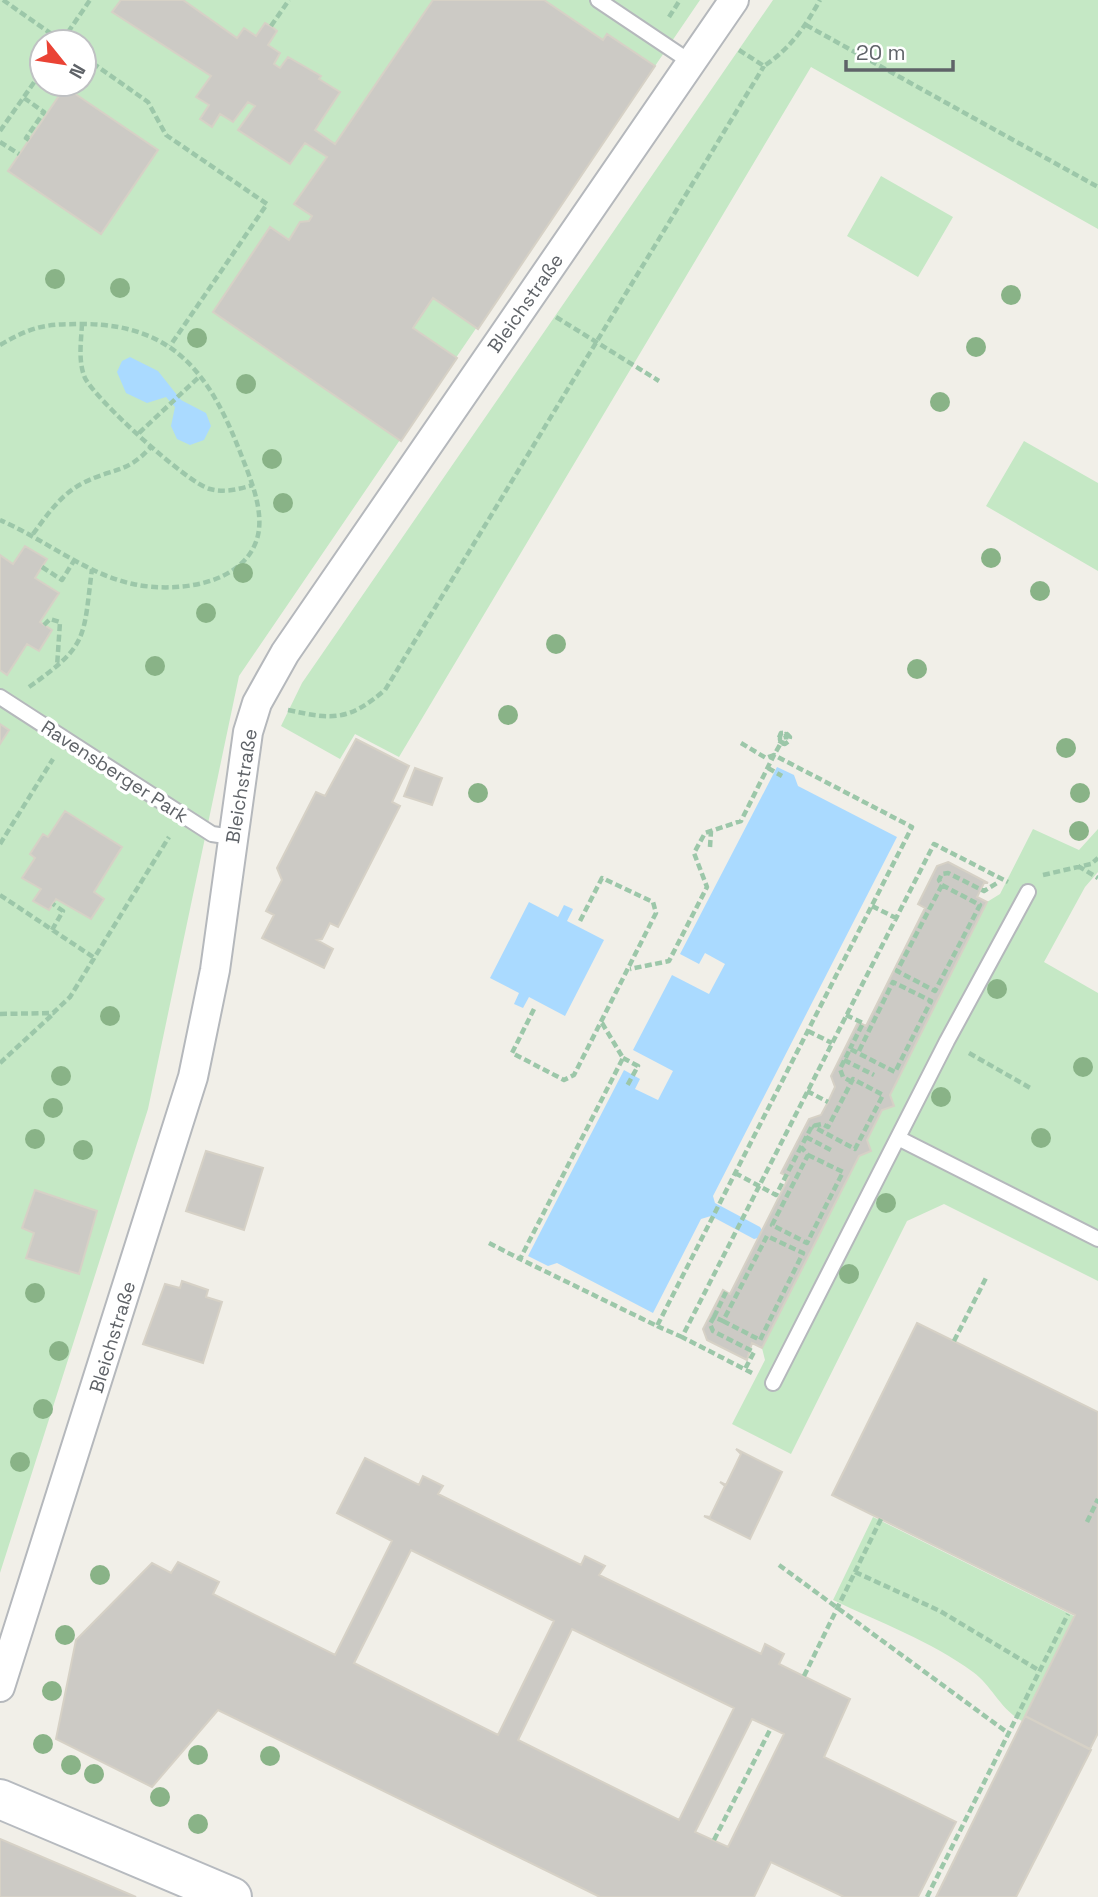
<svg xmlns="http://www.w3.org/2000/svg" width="1098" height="1897" viewBox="0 0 1098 1897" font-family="'Space Grotesk',sans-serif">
	<rect width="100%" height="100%" fill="#f1efe8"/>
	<path fill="#c5e8c5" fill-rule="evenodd" d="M0 0H700L239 676 148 1109 0 1573ZM42 42H84V84H42Z
		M773 0H1098V229L811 67 399 757 355 734 340 759 281 726 302 683Z
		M881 176 953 217 918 277 847 236Z
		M1024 441 1098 483V571L986 506Z
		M1033 829 1079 850 1098 829V872L1085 887 1044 962 1098 993V1281L944 1204 907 1221 791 1454 732 1424 765 1360 762 1348 859 1156 871 1151 867 1140 882 1110 893 1106 890 1095 987 902 1000 894Z
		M873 1517 1074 1616 1022 1721C1000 1709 992 1686 973 1672 931 1641 879 1622 833 1600Z"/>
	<path fill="#aadaff" d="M130 357 158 371 181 400 206 413 211 426 204 440 190 445 177 439 171 426 175 407 166 397 147 403 126 393 117 372 122 361Z
		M777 767 794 775 798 786 897 837 713 1196 715 1203 760 1227 762 1230 758 1238 754 1239 711 1216 701 1219 653 1313 557 1263 548 1266 528 1256 624 1070 640 1079 635 1089 658 1100 673 1071 633 1050 672 975 709 994 725 964 705 953 699 964 680 954Z
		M529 902 558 917 564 905 573 909 567 921 604 940 565 1016 529 997 523 1008 514 1004 519 993 490 978Z"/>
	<path fill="#cccac5" stroke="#d6d1c6" stroke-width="2" fill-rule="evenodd" d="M121 0H183L237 38 244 28 256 36 265 23 271 26 277 31 268 45 280 53 274 64 280 68 288 57 321 76 319 79 340 92 315 130 335 144 433 0H544L603 40 607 34 655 66 478 329 433 298 413 328 457 358 401 441 213 312 270 227 289 240 300 222 309 221 312 216 294 204 327 157 305 143 290 164 238 130 255 106 248 102 233 122 220 114 212 127 200 119 209 105 196 97 211 76 112 12Z
		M65 87 158 150 101 234 8 171Z
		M25 546 47 559 35 578 59 593 40 622 52 630 39 651 27 644 7 675 0 670V555L13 564Z
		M0 724 9 730 0 744Z
		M356 739 409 766 392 802 400 806 338 927 330 923 322 939 317 940 333 949 324 968 262 938 274 915 266 911 282 880 277 868 316 792 325 796Z
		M415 768 442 778 432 805 404 796Z
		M65 811 122 847 94 892 104 899 91 919 56 899 49 910 33 901 41 889 22 878 35 858 30 854 43 834 48 837Z
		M948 862 988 883H984L977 897 987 902 890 1095 894 1106 882 1110 867 1140 871 1151 859 1156 762 1348 752 1343 747 1360 707 1340 703 1329 723 1290 730 1294 789 1177 781 1173 809 1119 821 1115 828 1102 835 1087 831 1076 858 1022 866 1026 925 908 918 904 937 866Z
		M206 1151 263 1168 244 1230 186 1211Z
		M35 1190 97 1211 79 1274 26 1258 34 1233 22 1228Z
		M182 1281 208 1290 206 1297 222 1302 203 1363 143 1344 165 1284 180 1288Z
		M917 1323 1098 1412V1733L1090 1749 1025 1716 1075 1615 832 1495Z
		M736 1449 782 1472 750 1539 704 1516 710 1517 725 1486 720 1482 726 1485 741 1454Z
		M365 1458 419 1485 423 1476 443 1486 438 1494 581 1565 585 1556 605 1566 599 1575 761 1654 765 1644 784 1654 779 1664 850 1699 824 1757 956 1822 918 1897H844L771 1862 754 1897H600L218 1710 152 1787 56 1739 76 1640 152 1563 171 1573 178 1562 219 1582 213 1594 335 1655 392 1541 337 1513ZM411 1550 554 1621 498 1735 354 1663ZM572 1629 734 1708 679 1820 518 1740ZM752 1719 784 1734 728 1847 695 1832Z
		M1025 1716 1091 1750 1016 1897H936Z
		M0 1839 136 1897H0Z"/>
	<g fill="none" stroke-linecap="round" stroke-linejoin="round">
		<g stroke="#b5b8bc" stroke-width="18">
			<path id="lane" d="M598 0 692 63
				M0 697 212 834 232 837
				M898 1138 1098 1239
				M773 1383 947 1041 1028 892"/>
		</g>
		<g stroke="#b5b8bc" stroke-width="32">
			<path id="street" d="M0 1687 193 1077 215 970 248 732 257 703 285 653 734 0"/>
		</g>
		<g stroke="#b6babf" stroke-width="42">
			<path id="secondary" d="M0 1799 232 1897"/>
		</g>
		<path stroke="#9cc7a9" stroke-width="4.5" stroke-dasharray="7 3.5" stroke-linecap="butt" d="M3 0 63 42
			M669 17 680 0
			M806 25 1098 187
			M271 26 289 0
			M62 41 90 0
			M739 50 764 66C790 49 805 27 820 0
			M84 57 148 102 166 135 267 204 170 346
			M24 98 44 112 26 138 29 140
			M0 131 42 71
			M0 142 19 154
			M556 317 659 381
			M82 324C81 342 78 362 85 378 96 400 187 483 210 489 225 493 239 489 253 485
			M0 345C34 325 47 324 85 324 177 325 212 378 242 457 251 480 265 513 257 539 242 586 174 593 133 584 86 574 44 539 0 520
			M139 433 199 377
			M33 534C47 515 61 494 83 483 112 468 126 474 150 448
			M42 567 62 580 75 559
			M44 625 50 619 60 622 57 667
			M29 687C89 645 83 638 92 569
			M288 710C334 720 348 721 385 690L764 66
			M741 743 766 758 774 755 781 743 785 744 789 741 790 737C787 733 785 732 781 733L778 740 783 743 786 742V734L780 735V740L784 737
			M768 768 782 776
			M0 844 53 759
			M710 847 711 831
			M1078 866 1098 878
			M1043 875 1091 864 1098 858
			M942 885 980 905 935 991 897 971 942 885 939 880 942 874 948 873 984 891 997 883
			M0 895 96 959
			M872 906 896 918
			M52 930 63 911 53 904
			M534 1009 512 1053 564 1080 574 1075 656 913 653 902 602 878 580 921
			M0 1014 53 1013 70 997 169 837
			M846 1015 863 1023 850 1049
			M602 1023 623 1058 520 1259 657 1326 912 827 774 755 741 821 705 833 694 853 707 887 669 961 630 969
			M808 1031 832 1043
			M969 1053 1032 1089
			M623 1058 638 1066 627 1086
			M844 1060 874 1075
			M0 1063 53 1014
			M852 1082 843 1077 840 1069 850 1049 858 1053 893 982 931 1001 895 1072 858 1053
			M807 1091 828 1102
			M806 1137 833 1151
			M808 1155 843 1172 807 1243 772 1225 808 1155 801 1147 812 1126 822 1124 828 1127 853 1079 883 1095 855 1149 812 1126
			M735 1173 776 1195 801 1147
			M489 1243 520 1259
			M714 1317 726 1292
			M723 1321 760 1340 803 1253 767 1236 723 1321 714 1317 710 1324 713 1331 754 1352 745 1369
			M657 1326 682 1337
			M954 1341 986 1278
			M752 1373 682 1337 934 844 1008 882
			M1087 1522 1098 1499
			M779 1565 1008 1733
			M855 1572 940 1611 1040 1671
			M804 1676 881 1519
			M714 1840 771 1728
			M927 1897 1068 1614"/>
		<use href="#lane" stroke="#fff" stroke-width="14"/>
		<use href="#street" stroke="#fff" stroke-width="28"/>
		<use href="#secondary" stroke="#fff" stroke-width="38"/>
	</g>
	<g fill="#89b387">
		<circle cx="55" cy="279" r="10"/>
		<circle cx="120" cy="288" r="10"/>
		<circle cx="1011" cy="295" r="10"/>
		<circle cx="197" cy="338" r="10"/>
		<circle cx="976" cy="347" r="10"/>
		<circle cx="246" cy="384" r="10"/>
		<circle cx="940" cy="402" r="10"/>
		<circle cx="272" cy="459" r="10"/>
		<circle cx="283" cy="503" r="10"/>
		<circle cx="991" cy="558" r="10"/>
		<circle cx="243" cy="573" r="10"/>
		<circle cx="1040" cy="591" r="10"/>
		<circle cx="206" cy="613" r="10"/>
		<circle cx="556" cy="644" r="10"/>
		<circle cx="155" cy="666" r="10"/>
		<circle cx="917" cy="669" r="10"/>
		<circle cx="508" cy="715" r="10"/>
		<circle cx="1066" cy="748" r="10"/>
		<circle cx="478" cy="793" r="10"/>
		<circle cx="1080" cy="793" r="10"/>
		<circle cx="1079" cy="831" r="10"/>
		<circle cx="997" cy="989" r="10"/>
		<circle cx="110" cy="1016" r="10"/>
		<circle cx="1083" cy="1067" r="10"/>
		<circle cx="61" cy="1076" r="10"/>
		<circle cx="941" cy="1097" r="10"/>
		<circle cx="53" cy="1108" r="10"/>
		<circle cx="1041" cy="1138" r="10"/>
		<circle cx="35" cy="1139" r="10"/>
		<circle cx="83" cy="1150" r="10"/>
		<circle cx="886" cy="1203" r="10"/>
		<circle cx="849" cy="1274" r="10"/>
		<circle cx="35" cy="1293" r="10"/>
		<circle cx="59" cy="1351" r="10"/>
		<circle cx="43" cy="1409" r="10"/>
		<circle cx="20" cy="1462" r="10"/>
		<circle cx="100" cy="1575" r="10"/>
		<circle cx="65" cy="1635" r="10"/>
		<circle cx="52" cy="1691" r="10"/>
		<circle cx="43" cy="1744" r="10"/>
		<circle cx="198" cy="1755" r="10"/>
		<circle cx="270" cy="1756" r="10"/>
		<circle cx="71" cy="1765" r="10"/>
		<circle cx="94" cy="1774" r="10"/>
		<circle cx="160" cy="1797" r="10"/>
		<circle cx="198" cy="1824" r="10"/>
	</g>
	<g text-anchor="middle" stroke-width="7" stroke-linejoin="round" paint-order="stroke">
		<g font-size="19" fill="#5f6368" stroke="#fff">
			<text transform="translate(525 303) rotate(-55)" y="7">Bleichstraße</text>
			<text transform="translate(115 771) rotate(33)" y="7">Ravensberger Park</text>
			<text transform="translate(241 786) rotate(-81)" y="7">Bleichstraße</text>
			<text transform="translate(112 1337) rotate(-73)" y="7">Bleichstraße</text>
		</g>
	</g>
	<g transform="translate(63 63) rotate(120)"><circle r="33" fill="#ffffff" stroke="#bfc1c3" stroke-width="2"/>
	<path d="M0-5L12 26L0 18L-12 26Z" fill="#ea4335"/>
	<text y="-10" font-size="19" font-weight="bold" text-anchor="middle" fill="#5f6368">N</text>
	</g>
	<path d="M846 60v10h107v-10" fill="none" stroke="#5f6368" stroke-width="3.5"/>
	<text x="856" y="60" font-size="21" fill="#5f6368" stroke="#ffffff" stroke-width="5" paint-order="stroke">20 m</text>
</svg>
